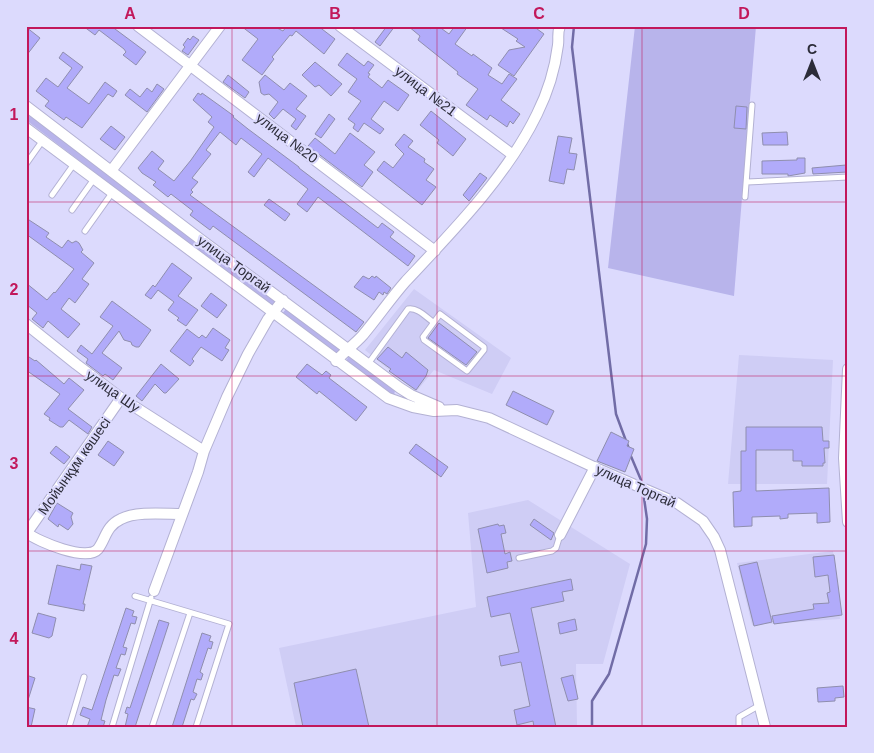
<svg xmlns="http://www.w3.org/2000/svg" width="874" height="753" viewBox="0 0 874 753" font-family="Arial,sans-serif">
	<rect width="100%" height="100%" fill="#dcdafd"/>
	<path fill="#cfcdf5" d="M414 289 511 358 492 394 434 370 416 392 365 350Z
		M739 355 833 360 827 484H728Z
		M528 500 630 564 603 664H576L577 727H296L279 648 476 607 468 513Z
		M833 551 840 619 752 625 737 563Z"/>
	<path fill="#b8b4eb" d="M635 26H756L734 296 608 268Z
		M26 112 276 301 271 307 26 120Z
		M286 309 341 349 336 353 281 315Z
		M349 356 395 390 394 396 346 361Z"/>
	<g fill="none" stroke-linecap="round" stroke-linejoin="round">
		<path stroke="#716ca6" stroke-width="2.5" d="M574 26 572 47 616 414 629 449
			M630 454 641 480
			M592 727V701L609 674 646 544 647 519 644 498"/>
	</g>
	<path fill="#b1abfa" stroke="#8f8eae" d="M83 26H111L146 52 136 65 123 55 126 52 124 49 99 30 95 35Z
		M241 26H273L283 31 287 26H318L335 39 324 54 296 31 292 36 290 35 272 57 274 59 262 75 242 60 258 39Z
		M387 26H395L380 46 375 42Z
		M408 26H427L431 29 433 26H438L449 34 455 26H468L455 44 472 56 473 54 492 68 488 75 502 84 509 74 517 79 501 100 520 114 513 124 510 121 507 127 490 115 487 120 466 105 478 89 457 74 458 72 418 40 420 36Z
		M498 26H533L544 34 514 76 498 65 509 50 525 47 516 41 518 39Z
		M26 27 40 38 26 56Z
		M193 36 199 40 188 55 182 51 185 47 183 45 188 38 190 40Z
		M63 52 83 67 67 88 89 104 105 82 117 91 113 97 108 94 82 128 66 117 64 120 45 106 49 101 36 91 46 78 58 87 72 68 59 58Z
		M347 53 364 66 368 61 374 65 368 73 370 74 368 77 382 88 388 80 409 95 398 111 384 101 371 119 384 129 380 134 364 123 358 132 353 128 355 124 348 119 361 101 348 92 357 79 338 65Z
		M315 62 342 84 331 96 319 85 315 87 302 75Z
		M228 75 249 92 245 98 223 82Z
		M265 75 284 90 290 83 307 96 296 109 306 116 296 130 291 126 296 119 283 109 274 119 269 114 278 102 269 94 264 95 261 93 259 82Z
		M157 84 164 89 147 112 125 95 130 89 140 97 147 88 152 92Z
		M198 93 201 95 202 93 234 116 233 117 248 129 299 167V168L378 228 382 223 394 232 390 237 415 256 408 266 318 197 307 212 297 204 308 189 268 158 254 177 248 172 262 154 241 138 236 145 220 132 206 150 211 154 192 178 198 182 191 190 193 192 190 195 364 322 356 332 213 226 210 230 190 215 193 211 171 194 168 197 153 185 156 182 142 173 138 168 152 151 164 161 158 169 174 181 191 160 214 127 208 122 212 117 193 100Z
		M736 106 747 107 746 129 734 128Z
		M431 111 466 139 453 156 437 143 439 140 420 125Z
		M329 114 335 119 321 138 315 134Z
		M111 126 125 137 115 150 100 139Z
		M787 132 788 145H763L762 133Z
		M350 133 375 152 364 165 373 172 362 187 308 146 315 138 335 154Z
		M404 134 413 141 408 147 425 159 424 162 434 169 426 180 436 187 422 205 377 170 384 161 393 168 404 154 395 145Z
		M558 136 572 138 569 153 577 154 574 170 567 169 564 184 549 181Z
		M797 158H805V173L788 176V174H762V161L797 160Z
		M846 165 847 172 813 174 812 168Z
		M480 173 487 178 469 201 463 195Z
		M269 199 290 214 285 221 264 205Z
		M26 218 49 233 46 237 62 248 68 240 72 243 76 241 79 243 83 250 81 252 94 263 82 279 89 284 75 303 69 298 61 309 80 324 68 338 48 321 43 328 32 319 37 313 26 304V283L47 300 54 292 55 293 74 269 26 234Z
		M172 263 192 278 178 296 198 310 186 326 177 320 179 318 168 310 174 302 158 290 151 299 145 295 153 285 155 287Z
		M363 276 369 279 372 276 375 278 376 276 391 288 387 294 384 292 383 295 379 292 374 300 354 287Z
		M211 293 227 305 217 318 201 306Z
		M112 301 151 330 139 347H136L132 345 131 342 124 340 119 331 102 353 122 368 113 380 105 374 103 376 86 363 88 359 77 351 81 345 92 354 113 326 100 317Z
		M439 323 477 352 466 365 428 338Z
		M213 328 230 340 225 348 229 350 222 361 201 347 192 359 194 361 190 366 170 351 187 329 199 338 202 335 206 338Z
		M388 347 402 358 406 352 428 370 426 376 416 390 389 371 391 369 377 359Z
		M26 355 35 361 36 360 64 384 69 378 84 390 68 409 92 427 88 434 69 420 63 427H60L49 420 50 418 44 414 60 394 26 370Z
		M161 364 179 379 166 393H164L155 384 142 401 136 396Z
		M307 364 322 375 326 371 331 375 329 378 367 407 356 421 319 391 317 394 296 377Z
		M513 391 554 411 547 425 506 405Z
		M746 427H822L823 441H829V448H824L825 463H823V466H802V461H793V450H756V491L829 488 830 522 817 523V513L788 514V518L780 519V516L752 517V526L734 527 733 492 741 491V451H746Z
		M611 432 629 441 627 446 634 449 625 472 597 461Z
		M108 441 124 452 114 466 98 455Z
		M416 444 448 467 441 477 409 453Z
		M56 446 70 457 64 464 50 453Z
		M57 503 73 513 71 517 73 524 68 530 59 524 58 527 48 519Z
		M534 519 554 533 551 540 530 525Z
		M498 524 499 526 504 525 506 533 501 534 505 554 510 552 512 561 507 562 508 568 487 573 478 529Z
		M834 555 842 615 774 624 772 616 814 609 813 604 829 603 827 593 830 592 828 575 815 577 813 557Z
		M757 562 772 622 754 626 739 566Z
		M81 564 92 566 83 604H85L84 611 48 604 57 565 80 570Z
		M571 579 573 590 562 592 564 601 531 608 556 727H534L533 721 517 725 514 710 530 706 521 662 501 666 499 656 519 652 510 613 491 617 487 597Z
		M126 608 134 611 132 616 137 617 135 624 131 623 123 647 127 648 125 655 121 654 116 668 121 669 118 676 114 675 106 700 101 720 105 721 103 727H87L90 719 80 715 83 707 92 710Z
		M38 613 56 618 52 636 49 638 32 633Z
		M575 619 577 630 560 634 558 623Z
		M159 620 169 623 135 727H125L128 714 125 713 127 707 130 708Z
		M202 633 211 636 209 641 213 642 211 649 208 648 200 672 203 674 201 680 197 679 193 692 197 694 194 700 191 699 182 727H172Z
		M356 669 369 727H303L294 683Z
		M26 675 35 678 28 700H26Z
		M573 675 578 699 568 701 561 678Z
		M843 686 844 697 835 698V701L818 702 817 688Z
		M26 707 35 709 31 727H26Z"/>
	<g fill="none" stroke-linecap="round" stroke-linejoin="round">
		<g stroke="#b3b1d3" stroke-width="7">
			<path id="lane" d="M26 164 43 140
				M747 182 848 177
				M52 195 74 164
				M745 197 752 105
				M72 210 94 179
				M85 231 112 193
				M440 314 484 347V350L467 371 424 340 423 337Z
				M368 364 408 309C417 307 426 317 433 322
				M519 558 552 551 556 548 560 535
				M135 596 229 624 196 727
				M69 727 84 677
				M112 727 151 598
				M152 727 190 613
				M739 727V717L760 705"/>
		</g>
		<g stroke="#b3b1d3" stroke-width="12">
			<path id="street" d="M138 26 435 251
				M340 26 513 155
				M26 106 200 239 400 388 411 395 439 407
				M26 128 388 398 413 407 434 411 457 410 489 418 598 469 677 503 703 521 714 537 720 550 765 727
				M111 171 220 26
				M26 324 76 364 121 398 204 451
				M336 361C345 351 355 344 363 335 378 317 391 298 406 281 453 231 507 176 537 114 548 92 555 69 558 45 559 38 557 33 560 26
				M848 369 844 458 848 522
				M27 533C39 542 87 562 98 549 106 538 106 526 121 519 136 511 165 514 182 514
				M26 534 121 398
				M560 535 595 467
				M154 591 198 472 204 451 227 397 248 354 268 319 283 300"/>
		</g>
		<use href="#lane" stroke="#fff" stroke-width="5"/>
		<use href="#street" stroke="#fff" stroke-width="10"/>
	</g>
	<path fill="none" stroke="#c2185b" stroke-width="1" stroke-opacity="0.55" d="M232 26V727M437 26V727M642 26V727M26 202H848M26 376H848M26 551H848"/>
	<g text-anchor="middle" stroke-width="4.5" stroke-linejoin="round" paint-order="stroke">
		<g font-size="14" fill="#2c2c39" stroke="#dcdafd">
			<text transform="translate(426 91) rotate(37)" y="5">улица №21</text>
			<text transform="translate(287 138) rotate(37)" y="5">улица №20</text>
			<text transform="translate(234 264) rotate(36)" y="5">улица Торгай</text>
			<text transform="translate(113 391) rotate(35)" y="5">улица Шу</text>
			<text transform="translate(74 466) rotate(-55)" y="5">Мойынқұм көшесі</text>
			<text transform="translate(636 486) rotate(24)" y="5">улица Торгай</text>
		</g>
	</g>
	<rect width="874" height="753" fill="none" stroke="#dcdafd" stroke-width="55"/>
	<g transform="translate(812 62)" stroke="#dcdafd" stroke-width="4" paint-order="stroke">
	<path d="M0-4L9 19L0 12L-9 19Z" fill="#2c2c39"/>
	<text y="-8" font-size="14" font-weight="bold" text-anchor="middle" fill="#2c2c39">С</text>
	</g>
	<rect x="28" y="28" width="818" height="698" fill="none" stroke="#c2185b" stroke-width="2"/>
	<g font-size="16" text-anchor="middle" font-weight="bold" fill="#c2185b">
		<text x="130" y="19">A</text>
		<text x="335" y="19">B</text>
		<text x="539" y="19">C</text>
		<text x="744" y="19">D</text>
		<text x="14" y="120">1</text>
		<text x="14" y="295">2</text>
		<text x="14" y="469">3</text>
		<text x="14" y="644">4</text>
	</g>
</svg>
